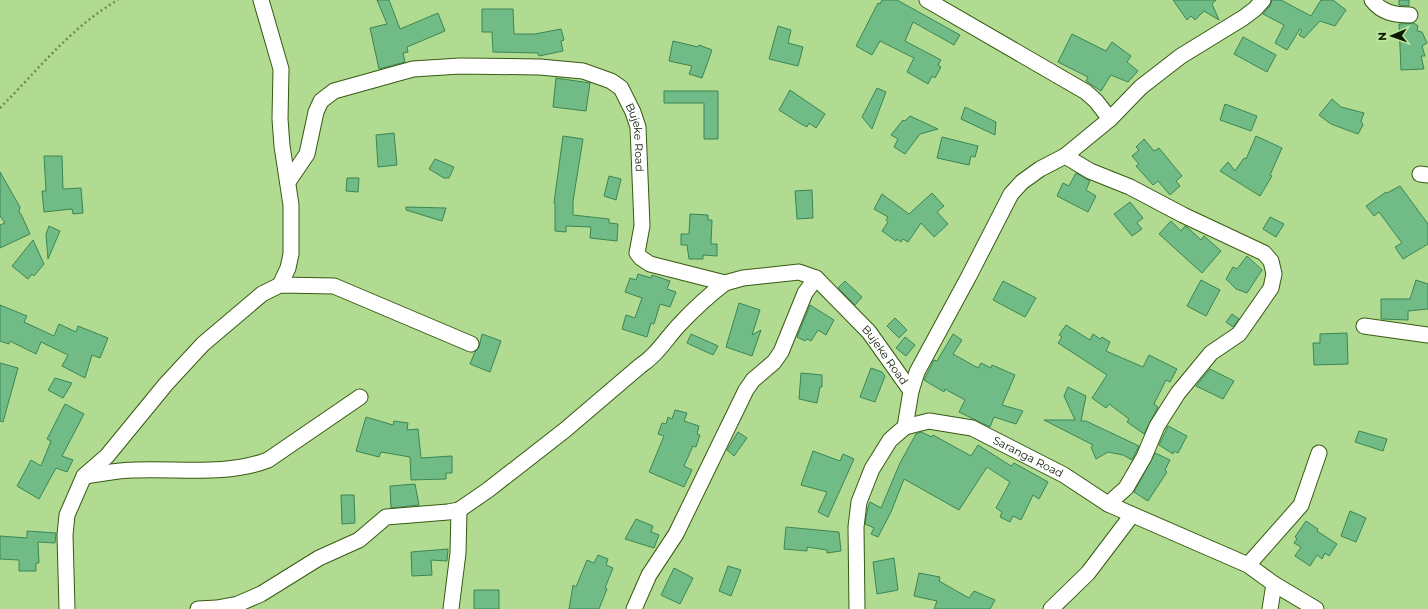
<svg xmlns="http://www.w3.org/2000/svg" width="1428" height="609" viewBox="0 0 1428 609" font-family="Montserrat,sans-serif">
	<rect width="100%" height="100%" fill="#b1db91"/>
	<path fill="#70bb86" stroke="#3b8654" d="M377 0H389L400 29 438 13 445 31 407 47 408 52 403 53 405 62 379 69 370 28 387 24Z
		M882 0H897L960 35 954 45 913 22 905 41 941 60 938 65 941 67 935 78 932 76 928 84 907 72 914 58 880 41 872 55 856 46 878 3 880 4Z
		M1173 0H1216L1212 4 1219 20 1204 11 1195 20 1191 16 1187 20Z
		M1272 0H1281L1311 16 1321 0H1333L1346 10 1335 26 1320 21 1304 38 1299 35 1302 30 1300 29 1287 50 1275 43 1284 25 1263 14 1270 6Z
		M1399 0H1409V6L1399 5Z
		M482 9H513L514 34H535L561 29 564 40 561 41 563 51 539 56 538 53 493 52 492 32H482Z
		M1414 23 1418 26 1417 31 1422 32 1427 43 1422 46 1425 56H1421L1424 69 1401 70 1399 24Z
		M778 26 791 30 788 43 803 47 798 66 769 59Z
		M1072 34 1106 51 1112 42 1131 56 1127 62 1138 71 1128 82 1111 75 1101 91 1086 81 1088 77 1058 62Z
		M1243 37 1276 55 1267 72 1234 54Z
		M673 41 698 47 699 45 712 50 702 78 689 74 692 66 669 61Z
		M556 78 590 83 586 111 553 107Z
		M877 88 886 92 872 129 862 117Z
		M790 90 825 114 816 128 809 123 807 127 801 124 779 110Z
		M664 91H718V139H704V103H664Z
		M1332 99 1341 107 1364 113 1361 121 1363 125 1358 134 1331 124 1319 115Z
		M1225 104 1257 116 1251 131 1220 120Z
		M965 107 996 122 995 135 961 119Z
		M910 116 938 129 920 134 905 154 894 147 898 139 891 135 903 120 905 121Z
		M394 133 397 165 378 167 376 135Z
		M563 136 583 139 573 201V215L609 219V223L618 224 617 241 590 238 591 227 566 226V232L555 231V203H554Z
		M1256 136 1282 148 1270 175 1272 176 1260 196 1220 171 1228 162 1235 171 1244 158 1246 159Z
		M942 137 978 146 975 157 971 156 969 165 937 158Z
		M1144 139 1154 151 1159 148 1182 176 1176 181 1180 186 1170 195 1158 181 1153 185 1136 166 1139 164 1132 156 1139 150 1136 147Z
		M44 156H62L63 189 81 188 83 213 73 214 72 209 44 212 42 191H46Z
		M435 159 454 167 449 178H444L429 169Z
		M0 172 20 207 19 213 21 214 30 234 0 248V225L5 223 0 216Z
		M1076 173 1090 181 1086 190 1096 196 1088 212 1057 196 1063 183 1069 186Z
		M609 176 621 179 616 200 604 196Z
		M347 178H359L358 192 346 191Z
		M1400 186 1428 224V244L1403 259 1395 247 1402 243 1379 212 1374 216 1366 206 1386 192 1387 193Z
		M812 190 813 218 797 219 795 191Z
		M932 193 944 206 937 212 948 224 934 237 921 223 908 242 903 239 901 242 897 239 896 241 882 231 888 222 886 220 888 217 874 209 882 194 909 214Z
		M1130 202 1143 218 1137 223 1142 229 1132 236 1114 214Z
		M406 207 446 208 442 221 406 210Z
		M690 214 708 215V220H712L711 244H717V256L703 255V259H689L687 245H681V234H689Z
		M1270 217 1284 224 1276 237 1263 229Z
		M1171 221 1181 231 1185 226 1187 227 1201 240 1204 236 1221 251 1202 273 1159 234Z
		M49 226 60 231 48 259 46 234Z
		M33 240 44 264 34 276 32 274 28 279 12 266Z
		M1247 256 1262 270 1247 293 1236 289 1226 279 1233 267 1237 269Z
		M638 274 651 278 652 275 670 281 667 289 676 292 670 307 660 304 654 324 651 323 647 337 622 329 626 315 635 318 642 298 625 292 630 278 636 280Z
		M1201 280 1220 290 1206 316 1187 306Z
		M1416 280 1428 284V309L1408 311V320L1381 319V299H1410Z
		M845 281 862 297 855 305 838 288Z
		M1003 281 1036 298 1025 317 993 300Z
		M739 303 760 310 752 335 761 330 752 356 726 347Z
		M0 305 27 316 24 322 54 336 59 324 76 332 78 326 108 338 100 358 92 355 85 378 62 366 68 355 41 342 36 354 10 341 9 344 0 341Z
		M810 305 834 320 826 335 818 330 811 341 807 339 805 341 797 337Z
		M1232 314 1239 319 1233 327 1226 322Z
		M895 318 907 330 899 338 887 326Z
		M1066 325 1090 340 1093 334 1100 339 1102 337 1110 342 1106 351 1143 367 1149 355 1177 369 1170 382 1166 380 1154 404 1158 407 1144 434 1127 422 1129 419 1109 404 1106 408 1092 398 1107 375 1058 343 1062 337 1059 335Z
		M1347 333 1348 364 1314 365 1313 343H1320V334Z
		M482 334 501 341 490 372 470 364 475 352 479 347Z
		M691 334 718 346 713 355 687 343Z
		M953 334 962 340 953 354 978 368 981 363 991 368 992 365 1015 375 1002 405 1023 411 1016 424 994 417 990 427 959 412 965 400 945 389 944 392 924 380 934 360 937 361Z
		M905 337 915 345 906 356 896 348Z
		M0 363 18 368 3 422 0 421Z
		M871 368 882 372 885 376 875 402 860 397Z
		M1210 369 1234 381 1223 399 1196 386Z
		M801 373 822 375V387H820L817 403 799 399Z
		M55 378 72 383 63 398 48 390Z
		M1068 387 1086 396 1081 421H1086L1139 446 1132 460 1123 455 1108 452 1096 459 1091 447 1093 445 1044 420H1075L1064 396Z
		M65 404 84 414 62 456 73 460 67 472 56 468 39 499 17 486 31 460 41 466 51 441 47 439Z
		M675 410 687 413 684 421 699 426 697 434 700 435 696 447 693 446 684 466 692 470 684 487 649 472 664 436 658 434 662 423 666 424 668 417 672 419Z
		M366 417 393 425 394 421 408 423 407 430 418 429 421 458 452 456V473H446V479L411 480 410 457 381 452 379 457 356 451Z
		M1168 426 1187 436 1178 453 1174 451 1173 454 1159 445Z
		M1359 431 1387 439 1383 451 1355 442Z
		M738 432 747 438 734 456 727 450Z
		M921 432 932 437 933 435 971 456 978 445 1011 466 1014 463 1048 482 1039 499 1033 495 1021 520 1013 516 1010 522 1000 517 1002 512 996 508 1010 482 987 467 959 510 904 479 891 512 878 537 871 534 874 528 865 524 868 507 870 502 881 508 900 463 916 434Z
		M813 451 840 461 843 454 854 459 828 517 818 512 827 492 801 485Z
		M1155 453 1170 460 1165 470 1167 472 1148 501 1134 492Z
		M415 484 419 505 391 508 390 486Z
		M341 495H354L355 523 342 524Z
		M1350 511 1366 518 1356 542 1341 536Z
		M636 519 653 526 651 532 659 535 654 548 625 539Z
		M1306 521 1318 529 1317 531 1337 544 1329 556 1325 553 1322 559 1317 555 1310 566 1295 556 1301 547 1294 543 1297 539 1295 537Z
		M786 527 839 532 841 551 827 553V550L807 547V551L784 549Z
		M27 531 56 533 55 543 38 542 39 563H36V571H19V560L0 559V536L27 538Z
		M448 549 447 561 431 560 432 575 412 576 411 552Z
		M598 555 608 559 606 565 613 568 605 588 607 589 599 609H569L573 585 576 587 587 560 594 563Z
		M894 558 898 590 877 594 873 562Z
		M728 566 741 570 731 596 719 591Z
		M674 568 693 578 680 604 661 595Z
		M919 573 940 577 939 581 969 598 974 591 995 600 990 609H934L937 601 914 596Z
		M474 590H499V609H474Z"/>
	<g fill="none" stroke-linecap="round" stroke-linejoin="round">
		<g stroke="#375a11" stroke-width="17">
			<g id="street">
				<path d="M261 0 281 69 280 119 282 146 291 205V254L288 268 280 285"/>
				<path d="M927 0 1086 92 1096 101 1110 119"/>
				<path d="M1372 0C1382 13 1395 15 1410 15"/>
				<path d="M1065 156 1090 171 1130 187 1183 215 1264 253 1271 261 1274 274 1271 288 1239 334 1211 353 1178 393 1157 426 1144 457 1126 488 1108 504"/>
				<path d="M1420 174 1428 175"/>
				<path id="s1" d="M288 182 307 154 316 112 321 101 334 91 413 69 460 66 540 67 583 71 611 81 621 88 633 112 638 127 642 226 637 253 641 258 650 264 725 283 743 278 799 272 816 278 869 332 911 391"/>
				<path d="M1364 326 1428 335"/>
				<path d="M905 427 911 391 917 372 969 276 1011 194 1022 182 1040 169 1065 156 1110 119 1141 87 1181 56 1243 18 1255 9 1263 0"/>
				<path d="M84 476C101 474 117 470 134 470 178 468 226 476 268 460L360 397"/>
				<path d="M1248 565 1301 505 1319 453"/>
				<path d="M67 609 65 535 67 515 84 476 107 456 166 384 203 344 262 294 280 285 334 286 471 344"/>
				<path d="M198 609 217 608 238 604 261 594 319 558 359 540 386 517 448 512 459 510 488 490 565 430 640 366C657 355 665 340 679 325 693 310 708 296 725 283"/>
				<path d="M451 609 458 553 459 510"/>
				<path d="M634 609 649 575 676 534 746 390 753 380 774 362 781 352 805 293 816 278"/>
				<path id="s2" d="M857 609 856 527 859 502 872 469 890 440 905 427 929 421 972 428 1064 475 1108 504 1248 565 1274 584 1316 609"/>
				<path d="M1051 609 1088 573 1132 515"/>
				<path d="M1270 609 1274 584"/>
			</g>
		</g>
		<path stroke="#6d8c56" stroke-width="2.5" stroke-dasharray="2 3" stroke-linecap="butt" d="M0 108C37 71 72 26 118 0"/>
		<use href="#street" stroke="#fff" stroke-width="15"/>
	</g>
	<g text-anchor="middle" stroke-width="3.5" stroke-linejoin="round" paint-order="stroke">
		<g font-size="11" fill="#0b1a00" stroke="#bee89e">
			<text dy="4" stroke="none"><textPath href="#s1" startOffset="452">Bujeke Road</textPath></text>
			<text dy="4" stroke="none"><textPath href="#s1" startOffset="860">Bujeke Road</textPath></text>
			<text dy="4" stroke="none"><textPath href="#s2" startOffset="328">Saranga Road</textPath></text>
		</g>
	</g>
	<g transform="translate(1392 36) rotate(268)" stroke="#bee89e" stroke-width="3" paint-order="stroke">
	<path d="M0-3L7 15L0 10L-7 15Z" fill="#0b1a00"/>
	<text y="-6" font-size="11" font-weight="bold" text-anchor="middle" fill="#0b1a00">N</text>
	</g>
</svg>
